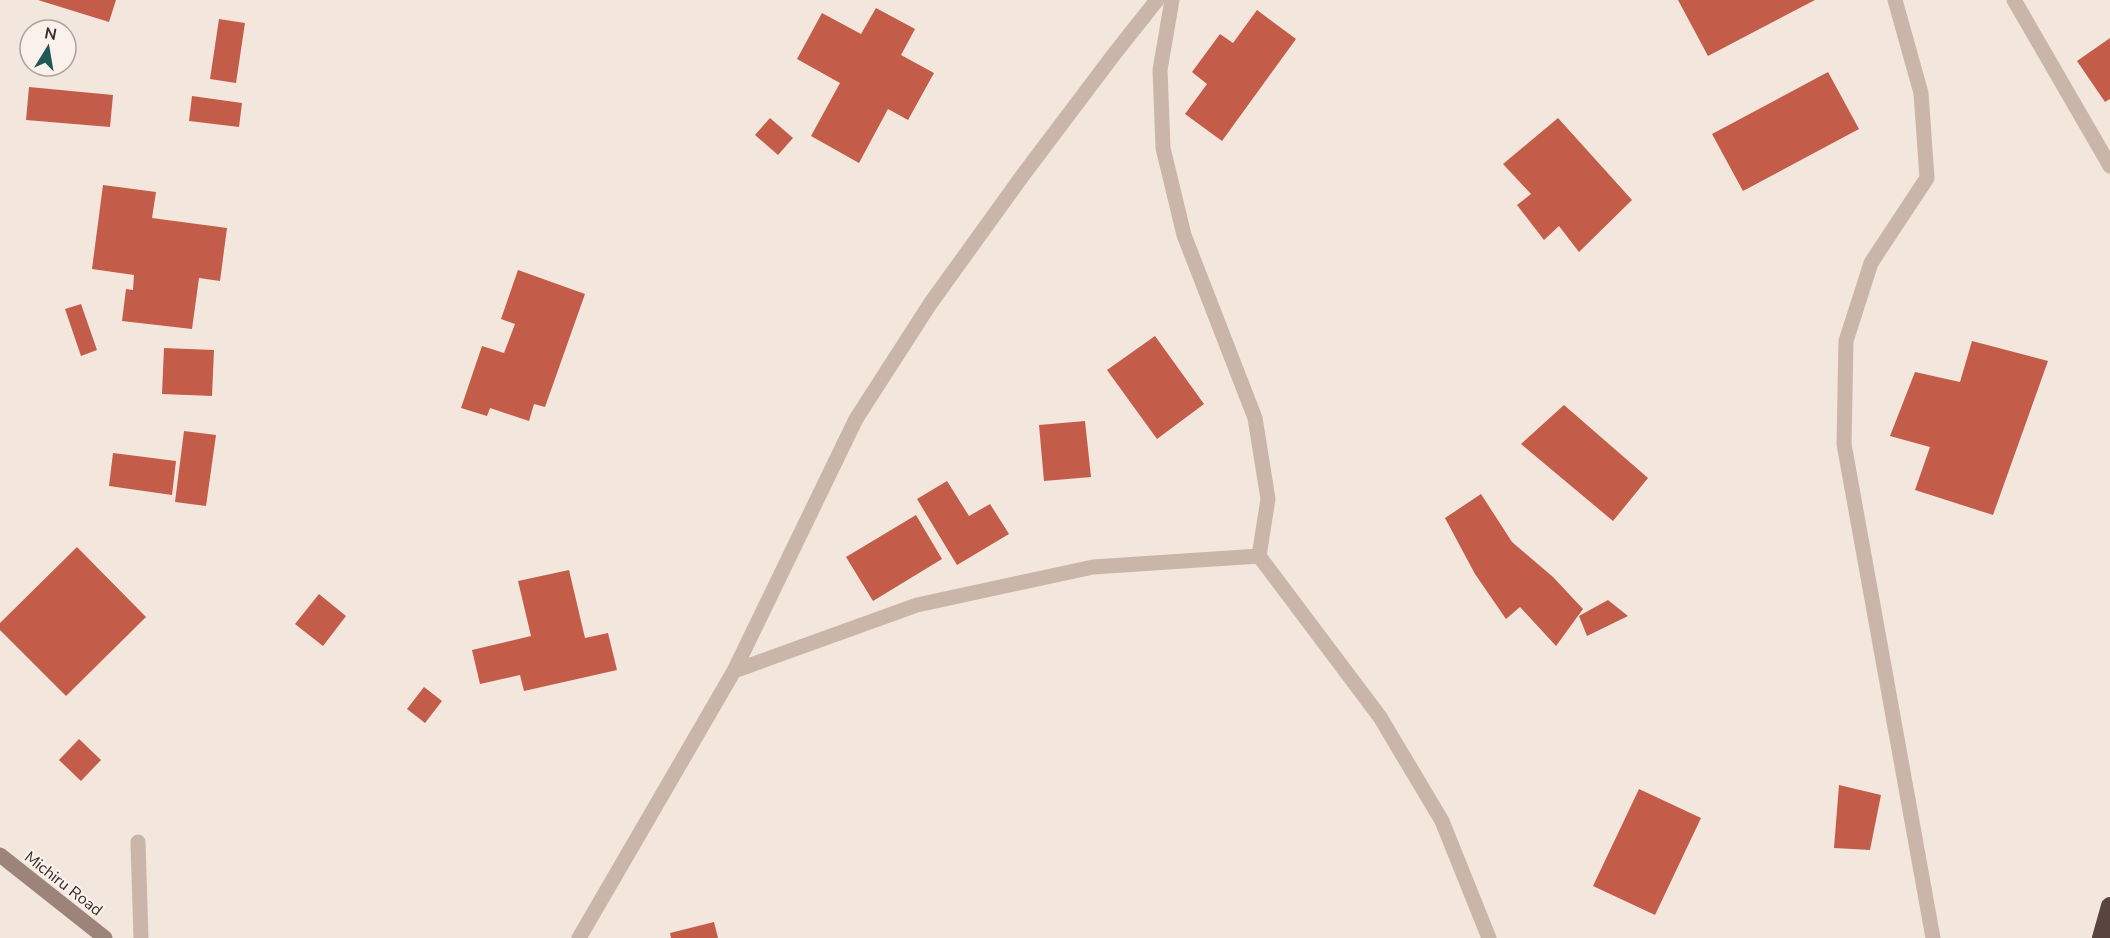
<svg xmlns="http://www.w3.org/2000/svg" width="2110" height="938" viewBox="0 0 2110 938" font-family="'Nunito Sans',sans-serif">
	<rect width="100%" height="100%" fill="#f2e6dd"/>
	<path fill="#c35d4a" d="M38 0H116L109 22Z
		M1678 0H1815L1708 56Z
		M876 8 915 29 901 55 934 73 908 120 888 109 859 163 811 136 840 83 797 59 822 13 861 34Z
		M1257 10 1296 39 1222 141 1185 114 1207 84 1192 72 1220 34 1233 43Z
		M219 19 245 23 236 83 210 79Z
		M2110 38V99L2105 102 2077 61Z
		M1828 72 1859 129 1743 191 1712 134Z
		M29 87 113 95 110 127 26 120Z
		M192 96 242 103 239 127 189 121Z
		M770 118 793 138 778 155 755 135Z
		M1558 118 1632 200 1579 252 1559 226 1544 240 1517 205 1531 194 1503 164Z
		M103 185 156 192 152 218 227 228 220 281 199 278 192 329 122 321 126 289 133 290 134 275 92 269Z
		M518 270 585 294 545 407 534 404 529 421 490 408 487 416 461 408 482 346 504 353 515 324 501 319Z
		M81 304 97 350 81 356 65 309Z
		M1155 336 1204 404 1157 439 1107 370Z
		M1972 341 2048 361 1993 515 1915 490 1930 447 1890 436 1915 372 1960 382Z
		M164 348 214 350 212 396 162 394Z
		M1564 405 1648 478 1613 521 1521 444Z
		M1085 421 1091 477 1044 481 1039 425Z
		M184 431 216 435 206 506 175 502Z
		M113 453 176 461 172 495 109 486Z
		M947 481 969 516 990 504 1009 534 957 565 917 499Z
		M1481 494 1512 542 1553 577 1583 609 1556 646 1520 607 1506 619 1475 574 1445 518Z
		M916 515 942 559 873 601 846 557Z
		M77 547 146 617 66 696 0 630V623Z
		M569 570 585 638 608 633 617 670 524 691 520 675 480 684 472 650 531 636 518 581Z
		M319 594 346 616 323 646 295 624Z
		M1608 600 1628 616 1587 636 1579 616Z
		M424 687 442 701 425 723 407 709Z
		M79 739 101 760 81 781 59 760Z
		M1839 785 1881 795 1870 850 1834 848Z
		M1639 789 1701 818 1655 915 1593 886Z
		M714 922 718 938H671L670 933Z"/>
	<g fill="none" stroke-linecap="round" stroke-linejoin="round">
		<path stroke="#cab5a9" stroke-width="15" d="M1172 0 1160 70 1163 148 1184 235 1255 418 1268 499 1259 556 1380 717 1442 821 1489 938
			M1895 0 1921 93 1927 178 1871 263 1846 341 1844 444 1933 938
			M2014 0 2110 166
			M734 671 917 605 1093 567 1259 556
			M138 842 141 938
			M579 938 734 671 856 419 930 304 1023 175 1115 53 1157 0"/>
		<path stroke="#9d847b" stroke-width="15" d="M0 855 105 938"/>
		<path stroke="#584540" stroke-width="18" d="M2101 938 2110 906"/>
	</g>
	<g text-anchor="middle" stroke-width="4.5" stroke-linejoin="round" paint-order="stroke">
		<g font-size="16" fill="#372c29" stroke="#f9f1ea">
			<text transform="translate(64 883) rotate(38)" y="6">Michiru Road</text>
		</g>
	</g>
	<g transform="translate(48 48) rotate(11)"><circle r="28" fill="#f9f1ea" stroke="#aba29d" stroke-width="1.5"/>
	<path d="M0-4.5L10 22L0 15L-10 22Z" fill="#1f5856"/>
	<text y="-9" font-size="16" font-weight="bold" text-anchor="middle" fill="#372c29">N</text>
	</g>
</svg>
